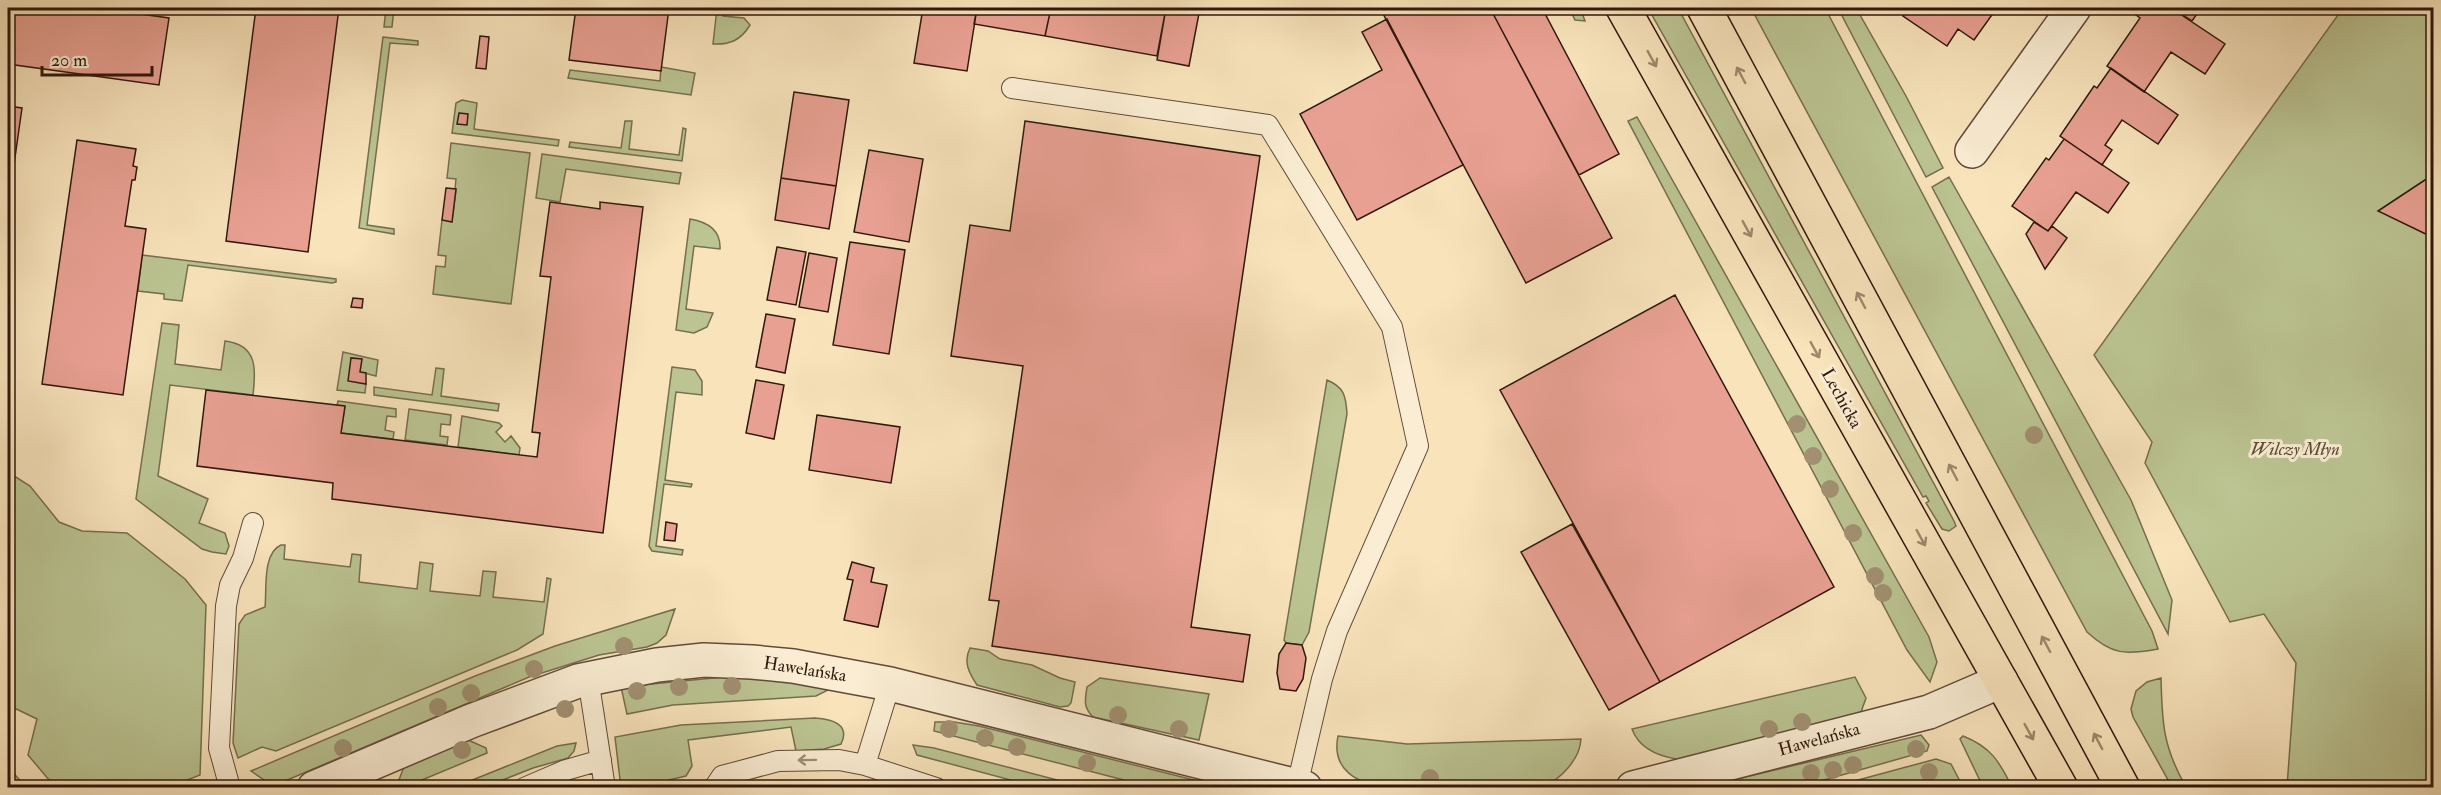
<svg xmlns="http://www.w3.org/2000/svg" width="2441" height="795" viewBox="0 0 2441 795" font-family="'IM FELL Double Pica',serif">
	<rect width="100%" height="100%" fill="#f8e3bb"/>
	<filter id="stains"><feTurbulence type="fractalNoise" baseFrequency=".00333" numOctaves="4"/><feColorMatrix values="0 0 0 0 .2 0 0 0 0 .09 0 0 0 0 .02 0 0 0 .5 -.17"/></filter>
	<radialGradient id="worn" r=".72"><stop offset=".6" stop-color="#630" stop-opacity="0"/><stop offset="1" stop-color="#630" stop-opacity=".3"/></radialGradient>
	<path fill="#bbc492" stroke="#756e4f" stroke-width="1.5" d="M386 8H394L392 27H384Z
		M717 8H723V16L744 18 750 25C741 40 730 45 713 44Z
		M1569 8H1580L1585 21 1575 20Z
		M1648 8H1678L1954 521 1956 526 1949 531 1942 529 1926 503 1929 501 1926 496 1923 497Z
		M1751 8H1825L2152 631 2158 649C2125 655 2112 655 2087 632Z
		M1838 8H1856L1906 96 1943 168 1926 177Z
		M2343 8H2433V787H2287L2296 663 2264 614 2230 622 2145 463 2152 442 2094 355Z
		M383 37 418 41V45L390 43 367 225 394 229V234L359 228Z
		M661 67 695 73 691 95 568 78 570 70 660 81Z
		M462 100 477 103 474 129 559 140 558 146 452 133 456 103Z
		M1637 117 1929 637 1937 662 1930 682 1907 650 1628 121Z
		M625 121H632L629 149 679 155 683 128 686 129 682 161 569 147 570 142 621 148Z
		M451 143 530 153 511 304 433 294 436 266 445 267 446 256 438 255 442 220 452 221 456 190 455 189 456 179 447 178Z
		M542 154 681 173 679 184 566 169 560 202 536 198Z
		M1949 177 2131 500 2172 600 2168 634 1932 187Z
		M690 219C708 222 721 230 720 249L694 246 686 309 713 313 707 327 694 333 676 330Z
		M142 255 336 279V282L332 283 188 265 182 301 164 299V294L138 291Z
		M162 323 179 325 175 364 221 370 225 341C258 345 256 370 253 395L170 385 158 476 208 499 199 523 225 533 229 546 226 554 212 552 202 549 136 499Z
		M343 352 378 360 376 376 360 372 361 359 351 358 366 384 365 393 337 390Z
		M672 367 695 370 702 381V395L676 392 665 480 692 484 691 487 664 484 656 546 683 550 682 555 652 551 649 546Z
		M436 368 444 369 441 396 499 404 498 411 374 395V387L432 395Z
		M1327 380C1344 387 1346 396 1347 414L1309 632 1302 645 1286 643 1284 640Z
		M338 401 396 409V417L387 416 385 430 394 432 393 439 341 433 345 407 337 405Z
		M409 409 451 415 450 425 441 424 440 436 448 437 447 445 405 440Z
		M462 416 499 423 502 426 496 432 505 442 511 436 520 448 519 455 458 447Z
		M8 472 30 486 59 522 82 531 127 533 185 579 206 605 200 775 187 780 184 787H55L28 755 37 719 8 705Z
		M281 545H285L284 559 350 567 352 554 361 555 359 582 417 589 420 562 433 564 430 591 480 596 483 571 496 572 493 597 544 602 547 578 551 579 543 634 517 650 276 751 262 747 238 758 233 743 239 624 245 615 265 607C267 590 262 553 281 545Z
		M675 609 666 635 657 643 647 647 599 655 529 677 278 784 267 782 251 771 475 676 555 646Z
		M970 648 988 651 1000 659 1032 665 1060 678 1075 682 1071 703 1068 706 1060 707 977 685C969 673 963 662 970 648Z
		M724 677 788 681 823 687 828 690 816 696 673 705 627 714 621 687Z
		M1855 677 1866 698 1861 712 1857 716 1677 759C1657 756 1639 748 1632 729Z
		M1100 678 1209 694 1199 740 1093 717C1083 707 1085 700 1087 687Z
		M2161 678C2162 723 2163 747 2186 787H2172L2133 717 2131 709 2136 691 2147 682Z
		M815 718C831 719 851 724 841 744L824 749 796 751 791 727 688 740 692 766 686 776 668 780V787L621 788 615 737 681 725Z
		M935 722H954L979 726 1194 780 1193 787H1151L934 731Z
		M1921 735 1929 745 1927 751 1824 780 1786 787 1700 788Z
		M1338 736 1407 744 1581 739C1580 759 1561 779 1543 787L1386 788C1357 783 1331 770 1338 736Z
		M1963 736C1991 747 1999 761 2012 787H1983L1960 739Z
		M466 739 486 748 487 753 405 787H398L397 785 405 764Z
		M576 743 574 751 568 758 533 768 485 787H455L557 746Z
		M913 745 934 748 1084 787H1037L917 755Z
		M1936 759 1951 764 1963 787H1832Z
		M8 767 26 787H8Z"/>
	<path fill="#e8a092" stroke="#2f180c" stroke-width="1.5" d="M8 8H97L169 18 159 85 8 64Z
		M256 8H339L308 252 226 241Z
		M576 8H669L661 71 569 60Z
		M923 8H977L967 71 914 63Z
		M977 8H1051L1045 36 974 24Z
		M1051 8H1166L1157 56 1045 36Z
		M1166 8H1200L1189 66 1157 60Z
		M1380 8H1490L1612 238 1526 283Z
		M1490 8H1542L1619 154 1579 175Z
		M1909 8H1987L1994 12 1974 40 1958 29 1947 46 1903 16Z
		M2142 8H2171L2225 44 2205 74 2171 52 2144 92 2107 66 2140 18 2136 15Z
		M2171 8H2201L2192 21Z
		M1387 19 1463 165 1357 220 1300 114 1382 70 1362 32Z
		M480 36 489 37 486 69 476 68Z
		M2111 68 2178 115 2158 144 2122 120 2105 145 2112 150 2102 165 2060 136 2094 86 2097 88Z
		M794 92 849 100 836 186 781 178Z
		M8 106 22 108 8 207Z
		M459 113 468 114 467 125 457 124Z
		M1025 121 1260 156 1191 627 1250 635 1243 682 992 646 999 601 989 600 1023 366 951 356 970 225 1010 231Z
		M2064 139 2129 183 2108 213 2076 192 2048 231 2012 206 2046 158 2049 160Z
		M77 140 136 149 133 166 137 167 135 180H132L125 226 146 229 123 395 42 384Z
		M869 150 923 159 909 242 854 232Z
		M2434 174V238L2378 211Z
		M781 178 836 186 829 229 775 220Z
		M446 188 456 189 452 222 442 220Z
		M550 202 600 209V202L643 207 603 533 332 499 333 483 197 466 206 390 345 406 341 433 537 457 540 433 532 432 551 277 540 276Z
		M2034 222 2048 231 2052 226 2067 238 2045 269 2026 234Z
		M850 242 905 250 889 354 833 345Z
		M777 247 806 252 796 305 767 300Z
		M809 253 837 258 828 312 799 307Z
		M1675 295 1834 587 1660 682 1500 390Z
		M353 298 363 299 362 308 351 307Z
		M766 314 795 319 785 373 756 367Z
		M351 358 362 359 360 372 366 373V384L348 381Z
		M756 380 784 385 774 439 746 433Z
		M817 415 900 427 891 483 809 470Z
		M666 522 677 524 675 541 664 540Z
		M1572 524 1660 682 1609 710 1521 552Z
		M852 562 874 568 871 582 887 585 878 627 844 620 853 580 847 579Z
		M1286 643 1302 645 1306 658 1303 679 1296 691 1280 689 1277 673 1279 654Z"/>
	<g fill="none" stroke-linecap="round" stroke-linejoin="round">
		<g stroke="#614b38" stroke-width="22">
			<path id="service" d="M1012 88 1268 125 1392 327 1418 446 1337 631 1322 679 1297 786
				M588 678 605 788
				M865 765 890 684
				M230 788 219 748 226 606 230 585 243 558 253 523
				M524 788 566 770 601 760
				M714 788 722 776 778 761 839 760 865 765 936 788"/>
		</g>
		<g stroke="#614b38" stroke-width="36">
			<path id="minor" d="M1972 151 2074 8
				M314 788 471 721 578 681 657 665 704 660 752 662 793 666 890 684 1305 788
				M1633 788 1929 712 2001 681"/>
		</g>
		<g stroke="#2f180c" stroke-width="36">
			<path id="primary" d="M1623 8 2061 788
				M1704 8 2123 788"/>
		</g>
		<use href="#service" stroke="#faedd3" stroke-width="20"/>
		<use href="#minor" stroke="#faedd3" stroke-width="33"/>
		<use href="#primary" stroke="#f8e3bb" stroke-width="33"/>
	</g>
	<g fill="#a19071">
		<circle cx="1797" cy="424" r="9"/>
		<circle cx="2034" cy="435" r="9"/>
		<circle cx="1813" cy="456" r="9"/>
		<circle cx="1830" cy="489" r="9"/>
		<circle cx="1853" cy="533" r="9"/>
		<circle cx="1875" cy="576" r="9"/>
		<circle cx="1883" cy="593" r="9"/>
		<circle cx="624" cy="646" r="9"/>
		<circle cx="534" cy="669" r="9"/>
		<circle cx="732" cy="686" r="9"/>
		<circle cx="679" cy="687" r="9"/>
		<circle cx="637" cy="691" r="9"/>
		<circle cx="471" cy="693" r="9"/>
		<circle cx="438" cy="707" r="9"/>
		<circle cx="565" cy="709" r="9"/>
		<circle cx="1118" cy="715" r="9"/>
		<circle cx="1802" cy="722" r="9"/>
		<circle cx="949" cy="729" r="9"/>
		<circle cx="1179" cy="729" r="9"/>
		<circle cx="1769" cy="729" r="9"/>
		<circle cx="985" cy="738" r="9"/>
		<circle cx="1017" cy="747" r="9"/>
		<circle cx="343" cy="748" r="9"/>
		<circle cx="1916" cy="749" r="9"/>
		<circle cx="462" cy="750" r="9"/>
		<circle cx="1087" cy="763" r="9"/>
		<circle cx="1853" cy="765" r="9"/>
		<circle cx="1833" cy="770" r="9"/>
		<circle cx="1929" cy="772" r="9"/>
		<circle cx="1811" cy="773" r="9"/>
		<circle cx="1430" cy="778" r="9"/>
	</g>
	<defs><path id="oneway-shaft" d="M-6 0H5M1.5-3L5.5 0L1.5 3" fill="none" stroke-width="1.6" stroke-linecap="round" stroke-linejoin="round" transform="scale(1.5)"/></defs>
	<g stroke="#9e886c">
		<use href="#oneway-shaft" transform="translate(1652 59) rotate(61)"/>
		<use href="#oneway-shaft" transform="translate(1741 75) rotate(-118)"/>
		<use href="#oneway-shaft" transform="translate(1747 229) rotate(61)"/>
		<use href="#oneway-shaft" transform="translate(1861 300) rotate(-118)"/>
		<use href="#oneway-shaft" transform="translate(1815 350) rotate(61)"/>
		<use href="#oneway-shaft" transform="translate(1953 472) rotate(-118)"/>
		<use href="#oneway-shaft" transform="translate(1921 538) rotate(61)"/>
		<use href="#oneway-shaft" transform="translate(2046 644) rotate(-118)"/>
		<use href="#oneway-shaft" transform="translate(2029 732) rotate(61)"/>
		<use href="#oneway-shaft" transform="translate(2098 741) rotate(-118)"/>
	</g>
	<use stroke="#9f8d79" href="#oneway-shaft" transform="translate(807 760) rotate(179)"/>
	<g text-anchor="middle" stroke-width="6" stroke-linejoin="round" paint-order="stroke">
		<g font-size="18" fill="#2f180c" stroke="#faedd3">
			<text transform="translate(1842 398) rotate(61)" y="6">Lechicka</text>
			<text transform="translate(805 669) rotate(9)" y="6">Hawelańska</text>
			<text transform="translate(1819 739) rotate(-15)" y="6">Hawelańska</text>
		</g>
		<g font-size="18" font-style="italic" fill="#594c34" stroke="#faedd3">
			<text x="2295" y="455">Wilczy Młyn</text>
		</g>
	</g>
	<rect width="2441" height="795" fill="none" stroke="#f8e3bb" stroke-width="30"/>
	<rect x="9" y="9" width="2423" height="777" fill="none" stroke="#2f180c" stroke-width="3"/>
	<rect x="15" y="15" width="2411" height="765" fill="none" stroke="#2f180c" stroke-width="1.5"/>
	<path d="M42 66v9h110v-9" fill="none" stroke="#2f180c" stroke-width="3"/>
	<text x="51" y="66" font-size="18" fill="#2f180c" stroke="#faedd3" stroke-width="4.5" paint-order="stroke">20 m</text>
	<rect width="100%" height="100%" filter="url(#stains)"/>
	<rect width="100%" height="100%" fill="url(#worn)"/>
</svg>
